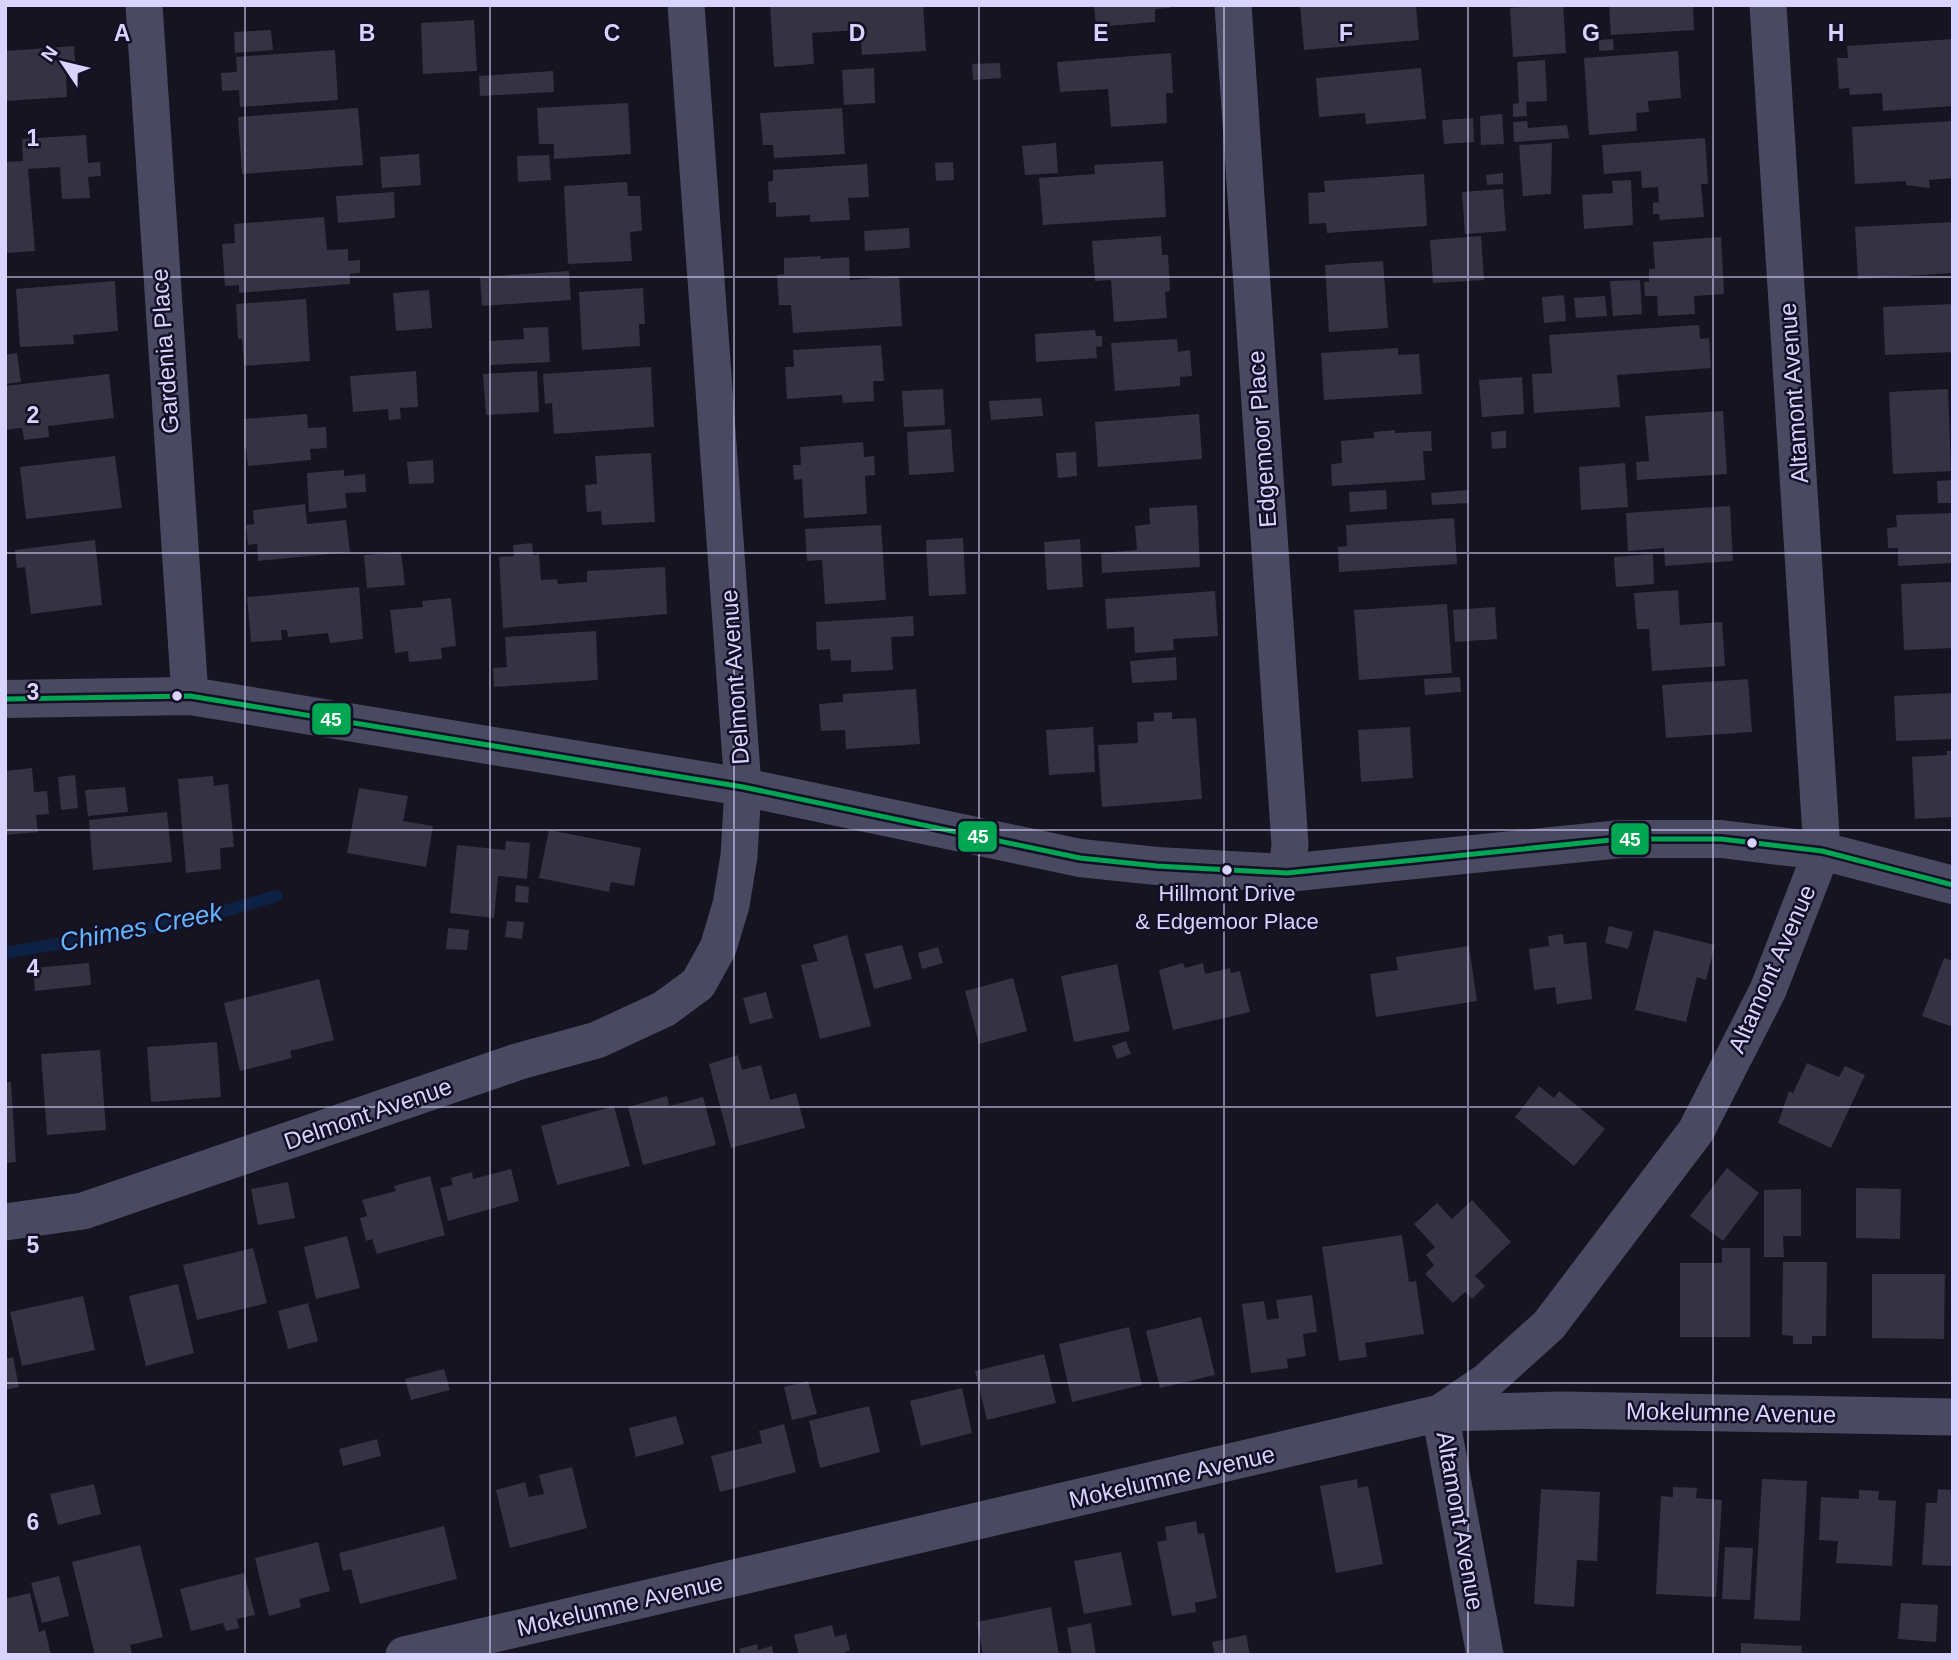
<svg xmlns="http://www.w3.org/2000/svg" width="1958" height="1660" viewBox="0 0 1958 1660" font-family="Helvetica,sans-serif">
	<rect width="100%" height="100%" fill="#161421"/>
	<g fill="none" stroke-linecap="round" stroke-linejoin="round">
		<path stroke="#0d2144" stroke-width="12" d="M5 953 194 920 276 896"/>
	</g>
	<path fill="#343243" d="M770 5H923L926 51 862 55 860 30 812 33 814 64 774 67Z
		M1094 5H1170V8L1155 9V22L1096 27Z
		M1300 5H1416L1419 40 1304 50Z
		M1563 5 1566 53 1513 57 1510 8Z
		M1609 5H1693L1694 30 1611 35Z
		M474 20 477 71 423 74 421 23Z
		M271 30 273 50 235 53 234 32Z
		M1613 39 1614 50 1599 51V40Z
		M1953 39V106L1883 111 1882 93 1850 95 1849 88 1839 89 1837 58H1848L1847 46Z
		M74 46 76 76 66 77 67 97 5 101V51Z
		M335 50 338 100 240 107 239 90 222 91 221 73 237 72 236 57Z
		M1678 51 1681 98 1648 101 1649 112 1636 113 1637 131 1589 135 1584 58Z
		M1171 53 1173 93H1166L1167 123 1111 127 1108 89 1060 92 1057 62Z
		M1545 60 1547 101 1526 102 1527 116 1513 117V104L1519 103 1517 62Z
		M1000 63 1001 78 973 80 972 64Z
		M874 68 875 103 844 105 842 70Z
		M1421 68 1426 119 1366 124 1365 113 1319 117 1316 78Z
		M553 71 554 92 480 96 479 76Z
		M628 103 631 154 554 159V144H539L537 108Z
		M358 108 363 165 242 174 238 117Z
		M842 108 845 154 774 158 773 145H763L760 113Z
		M1502 114 1504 144 1481 145 1480 116Z
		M1473 118 1474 142 1444 144 1442 120Z
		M1527 121 1528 128 1567 125 1569 138 1514 142 1513 122Z
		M1953 121V178L1929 180 1930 188 1906 185V181L1855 184 1852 127Z
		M86 135 88 163 100 162 101 176 88 177 90 198 62 199 60 167 28 169 35 251 5 253V162L23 161 22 139Z
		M1705 138 1708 184H1701L1704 217 1660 220 1659 214H1653V203L1659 202 1658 187 1642 188 1641 171 1604 174 1602 145Z
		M1056 143 1058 173 1025 175 1022 146Z
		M1552 143 1551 194 1523 196 1519 145Z
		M419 154 421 185 382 188 380 157Z
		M549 155 551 180 518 182 517 156Z
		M1163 161 1166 217 1043 225 1039 178 1095 174 1094 165Z
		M953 162 954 180 936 181 935 163Z
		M867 164 869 197 848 198 850 220 810 222V215L776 217V202L769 203 768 182 773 181V170Z
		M1503 173V184L1487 185 1486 175Z
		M1424 174 1427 226 1327 233 1326 223 1309 224 1308 193 1325 192 1324 181Z
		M1631 180 1633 225 1584 229 1582 195 1613 193 1612 181Z
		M627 182 628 196H640L642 231 630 232 632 261 568 264 564 186Z
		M1503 189 1506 231 1465 234 1462 192Z
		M394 192 395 218 338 223 336 196Z
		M324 217 327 250 348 249V261L360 260V273L350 274V284L239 293V285L225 286 222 244 235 243 234 224Z
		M1953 222V273L1858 279 1855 227Z
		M909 228 910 248 865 251 864 231Z
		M1161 236 1162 255H1168L1170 291 1165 292 1167 318 1114 322 1111 280 1095 281 1092 241Z
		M1481 236 1484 280 1433 283 1430 240Z
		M1721 237 1724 294 1694 296 1695 314 1658 316 1657 296H1645L1644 282H1649V269H1655L1653 242Z
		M821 256 820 259 849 257 850 280 899 276 902 326 793 333 791 305H779L777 275 784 274V258Z
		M1383 261 1388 328 1329 332 1325 265Z
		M569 271 571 300 482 306 480 277Z
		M1640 280 1642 314 1613 316 1610 281Z
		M115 281 118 331 73 335 74 344 20 347 16 289Z
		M643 288 645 324H639L640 346 582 350 579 292Z
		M429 290 432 328 396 331 393 293Z
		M1564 295 1566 321 1544 323 1542 297Z
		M1605 296 1607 316 1576 318 1574 298Z
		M306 299 310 361 244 366 242 339H238L236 304Z
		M1953 304V352L1885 355 1883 307Z
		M1699 325 1700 339 1709 338 1711 368 1617 375 1620 407 1534 413 1532 374 1552 373 1549 335Z
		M548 327 550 362 490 365 489 341 524 339 523 328Z
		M1095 330 1096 336H1102V346L1096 347 1097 358 1036 362 1035 334Z
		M1177 339 1178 352 1190 350 1192 376 1180 377V386L1115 391 1111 343Z
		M881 345 884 381H873L874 401 843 403 842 395 787 399 785 367H794L793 350Z
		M1398 348V355L1419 354 1422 394 1324 400 1321 353Z
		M17 353 21 382 5 384V355Z
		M651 367 654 427 554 434 552 403 545 404 543 374Z
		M416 371 418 407 400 408 401 419 389 420 388 409 353 412 350 376Z
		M537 371 539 412 486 415 483 374Z
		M109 374 114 418 48 426 49 437 24 440 22 428 5 430V386Z
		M1522 377 1524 414 1482 417 1479 380Z
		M943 389 945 425 904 427 902 391Z
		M1948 389 1951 471 1893 474 1889 392Z
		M1041 398 1043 416 991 420 989 401Z
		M1723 411 1727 474 1637 480 1636 462 1649 461 1645 416Z
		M307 414 308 428 326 427 327 448 310 449 311 460 248 466 246 448H244V419Z
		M1199 414 1202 459 1098 467 1095 422Z
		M951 429 954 472 909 475 907 432Z
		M1395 430V433L1431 431 1432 451H1423L1425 480 1332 486 1331 464 1342 463 1341 441 1374 438V432Z
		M1506 431V448L1492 449 1491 432Z
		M863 442 864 457 874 456 875 475 865 476 867 514 804 518 802 479 794 480 793 465H801L800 447Z
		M1076 452 1077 476 1058 478 1056 453Z
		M651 453 655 522 602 525 601 511 587 512 585 485 597 484 595 456Z
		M115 456 122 508 26 519 20 467Z
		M433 460 434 483 409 484 407 462Z
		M1625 463 1628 507 1581 510 1579 467Z
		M344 470V476L365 474 366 492 345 493 347 508 309 512 307 473Z
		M1953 480V503H1938L1937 481Z
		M1386 490 1387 509 1350 512 1349 492Z
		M1468 490 1469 503 1432 505 1431 493Z
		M305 504 307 524 346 520 350 552 258 561 257 544 248 545 246 525 254 524 253 510Z
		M1197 505 1200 567 1102 573 1101 553 1137 550 1135 526 1150 524 1149 508Z
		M1730 506 1733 561 1665 566 1664 548 1628 551 1626 513Z
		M1953 513V563L1898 566V548H1888L1887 528 1897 527 1896 515Z
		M1454 518 1457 564 1339 572 1338 547 1347 546 1346 525Z
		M881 525 886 600 825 604 822 560 807 561 805 529Z
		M963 538 966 594 929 596 926 540Z
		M1080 539 1083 587 1047 590 1044 542Z
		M95 540 102 605 31 614 25 567 17 568 15 550Z
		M532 543 533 555 539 554 541 580 557 579 558 584 587 582V571L665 567 667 614 503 628 499 557 514 556 513 545Z
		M401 552 405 585 367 588 364 555Z
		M1653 554 1654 584 1616 587 1614 557Z
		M1953 582V648L1904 650 1901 584Z
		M359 587 363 639 330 643 328 633 288 637 287 630H281L282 640 251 642 247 597Z
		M1678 590 1680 625 1722 622 1725 666 1652 671 1649 629H1637L1634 593Z
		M1215 591 1218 636 1173 639 1174 650 1135 653 1134 627 1107 629 1105 599Z
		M451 598 456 646 441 648 442 659 409 662 408 651 395 653 390 610 423 607 422 601Z
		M1447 604 1452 673 1359 680 1354 610Z
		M1495 607 1497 639 1455 642 1453 610Z
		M913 616 914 636 891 637 893 670 851 672V660L831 661 830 649 817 650 816 622Z
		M596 631 598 680 494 687 493 668 507 667 505 637Z
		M1176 657 1177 680 1132 683 1130 661Z
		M1460 677 1461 692 1425 695 1424 679Z
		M1748 679 1752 732 1666 738 1662 685Z
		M916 689 920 744 846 749 845 730 821 731 819 704 843 702V694Z
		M1953 693V739L1896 741 1894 696Z
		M1172 712V719L1196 718 1202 799 1102 807 1098 745 1138 743 1137 722 1154 721V713Z
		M1093 727 1095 772 1049 775 1046 730Z
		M1410 727 1413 778 1361 782 1358 730Z
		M1947 751H1953L1952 817 1915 819 1912 757 1947 755Z
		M32 768 34 792 47 791 49 814 36 815 38 832 5 835V771Z
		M75 775 78 808 61 810 58 777Z
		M213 776 214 786 228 784 234 847 220 848 221 869 186 873 178 779Z
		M125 787 128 812 88 816 85 790Z
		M359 788 408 796 403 821 433 826 426 867 347 853Z
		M167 812 172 862 93 870 89 820Z
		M549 830 641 848 634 886 611 882 609 892 539 878Z
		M506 841 530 843 527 879 498 876 494 918 450 913 457 845 505 850Z
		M516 885 529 887 528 903 515 902Z
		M507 921 524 922 522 939 505 937Z
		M1609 926 1633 932 1628 949 1605 943Z
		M448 928 469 930 467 950 446 949Z
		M1654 930 1715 945 1706 980 1697 977 1686 1022 1635 1010Z
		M1563 934 1564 944 1586 942 1592 999 1557 1004 1555 987 1534 990 1529 949 1549 946 1548 936Z
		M847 935 871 1026 820 1039 801 965 818 961 813 945Z
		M902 945 912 979 874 989 865 954Z
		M1469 946 1477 1001 1376 1017 1370 974 1398 970 1396 957Z
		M938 947 943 963 922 969 918 953Z
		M1944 958 1953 961V1027L1922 1016Z
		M89 963 91 985 35 991 33 968Z
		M1183 963 1185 968 1203 963 1205 974 1230 968 1231 973 1240 971 1250 1012 1173 1030 1159 970Z
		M1117 964 1130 1031 1074 1042 1061 976Z
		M1013 978 1027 1031 979 1044 965 991Z
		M319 979 334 1040 290 1051 292 1058 240 1071 224 1003Z
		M766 992 773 1018 750 1024 743 998Z
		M1126 1041 1131 1054 1117 1059 1112 1046Z
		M217 1042 221 1097 151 1102 147 1047Z
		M100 1050 106 1130 47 1135 41 1054Z
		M738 1055 742 1070 761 1065 770 1100 796 1093 805 1128 731 1148 709 1064Z
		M1807 1063 1839 1077 1845 1066 1865 1075 1831 1148 1778 1123 1789 1091 1793 1093Z
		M5 1082H11L16 1162 5 1163Z
		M1539 1086 1554 1098 1559 1091 1605 1129 1574 1166 1515 1117Z
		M667 1096 669 1106 703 1097 716 1145 643 1165 628 1107Z
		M614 1106 630 1166 557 1185 541 1126Z
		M1727 1168 1759 1193 1723 1241 1690 1216Z
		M511 1169 519 1201 448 1221 440 1188 453 1185 451 1178 472 1172 473 1179Z
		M430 1176 445 1235 377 1254 372 1239 366 1241 360 1218 367 1216 362 1200 396 1191 394 1186Z
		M288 1182 295 1218 258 1225 251 1189Z
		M1856 1188 1901 1189 1900 1239 1856 1238Z
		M1801 1189V1236H1783L1784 1257H1764V1190Z
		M1472 1200 1511 1242 1475 1276 1485 1286 1472 1299 1465 1292 1453 1303 1425 1274 1434 1265 1426 1255 1435 1247 1414 1224 1437 1203 1452 1219Z
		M1402 1235 1409 1282 1416 1281 1424 1334 1365 1343 1367 1357 1339 1361 1322 1247Z
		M347 1236 360 1288 316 1299 304 1247Z
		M253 1248 267 1303 197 1320 183 1265Z
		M1722 1248H1750V1337H1680V1263H1722Z
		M1783 1262H1827L1826 1336H1812V1344H1793V1336L1782 1335Z
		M1872 1274H1945L1944 1339 1872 1338Z
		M178 1284 194 1353 146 1366 129 1296Z
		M1312 1295 1317 1332 1303 1334 1306 1356 1287 1359 1288 1368 1251 1373 1242 1304 1264 1301 1267 1320 1279 1318 1276 1300Z
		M83 1296 95 1350 22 1366 10 1312Z
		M308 1303 318 1341 288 1349 278 1311Z
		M1201 1317 1215 1375 1160 1388 1146 1331Z
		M1129 1327 1142 1385 1072 1402 1059 1344Z
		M1044 1354 1056 1403 987 1420 975 1371Z
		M13 1357 19 1387 5 1390V1359Z
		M444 1369 450 1390 411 1400 405 1379Z
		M808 1381 817 1414 792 1420 784 1387Z
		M962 1388 972 1433 921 1446 910 1401Z
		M869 1406 880 1452 820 1468 809 1421Z
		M676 1416 684 1444 636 1457 629 1428Z
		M784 1424 796 1472 720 1492 711 1456 762 1443 759 1431Z
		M377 1439 381 1456 343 1466 339 1449Z
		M572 1467 587 1528 510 1548 496 1490 525 1482 529 1497 544 1494 539 1475Z
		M1357 1479 1358 1488 1368 1486 1383 1564 1336 1573 1320 1486Z
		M1762 1479 1807 1481 1800 1621 1754 1619Z
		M94 1484 101 1514 58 1525 50 1494Z
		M1673 1487 1697 1488 1696 1498 1722 1500 1716 1597 1656 1594 1661 1496 1673 1497Z
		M1541 1489 1600 1492 1597 1561 1577 1560 1574 1607 1534 1604Z
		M1938 1489 1953 1490V1566L1922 1565 1926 1503H1937Z
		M1859 1490 1879 1491 1878 1500 1896 1501 1892 1566 1836 1563 1838 1541 1819 1540 1821 1497 1859 1499Z
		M1196 1521 1198 1534 1204 1533 1217 1598 1195 1603 1196 1612 1172 1616 1157 1542 1167 1540 1165 1527Z
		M444 1526 457 1579 360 1604 351 1569 343 1571 339 1553Z
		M318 1542 330 1591 299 1599 301 1607 269 1616 255 1558Z
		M140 1545 163 1637 130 1645 132 1654 95 1655 72 1562Z
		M1725 1547 1753 1548 1750 1600 1722 1599Z
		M1121 1552 1132 1605 1084 1614 1074 1561Z
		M244 1573 255 1615 237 1619 239 1628 226 1631 223 1623 191 1631 180 1589Z
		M59 1576 69 1616 42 1623 31 1583Z
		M30 1593 39 1632 45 1630 51 1655H5V1599Z
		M1901 1603 1938 1605 1936 1642 1898 1639Z
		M1051 1607 1059 1655H983L977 1622Z
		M1091 1623 1096 1655H1072L1067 1628Z
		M832 1625 835 1637 846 1634 850 1650 839 1655H799L794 1635Z
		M1246 1635 1250 1655H1215L1212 1642Z
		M1741 1643 1802 1646 1801 1655H1741Z
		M757 1644 758 1650 772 1646 774 1655H741L739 1649Z"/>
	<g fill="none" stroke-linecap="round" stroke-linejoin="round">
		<path stroke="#4a4962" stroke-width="37" d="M144 5 190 696
			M1233 5 1290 845 1287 873
			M5 1222 83 1211 520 1061 597 1040 664 1009 698 984 718 948 731 905 739 856 743 787 686 5
			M404 1655 1440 1413 1563 1410 1953 1417
			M1485 1655 1440 1413 1487 1381 1549 1325 1696 1131 1768 990 1822 851 1768 5"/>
		<path stroke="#4a4962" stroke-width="38" d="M5 699 190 696 743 787 1080 858 1157 866 1287 873 1621 839H1721L1822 851 1953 885"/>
		<g stroke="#130f26" stroke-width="10">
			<path id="bus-1" d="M5 699 190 696 743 787 1080 858 1157 866 1287 873 1621 839H1721L1822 851 1953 885"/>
		</g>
		<use href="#bus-1" stroke="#00a651" stroke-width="5"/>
	</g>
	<path fill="none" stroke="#d9d4ff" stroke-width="2" stroke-opacity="0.55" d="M245 5V1655M490 5V1655M734 5V1655M979 5V1655M1224 5V1655M1468 5V1655M1713 5V1655M5 277H1953M5 553H1953M5 830H1953M5 1107H1953M5 1383H1953"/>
	<g fill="#d9d4ff" stroke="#130f26" stroke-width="2.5">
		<circle cx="177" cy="696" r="6"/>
		<circle cx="1752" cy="843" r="6"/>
		<circle cx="1227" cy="870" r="6"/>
	</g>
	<g text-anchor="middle" stroke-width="5" stroke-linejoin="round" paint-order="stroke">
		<g font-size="22" fill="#d9d4ff" stroke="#130f26">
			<text x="1227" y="901">Hillmont Drive<tspan x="1227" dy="28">&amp; Edgemoor Place</tspan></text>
		</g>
		<g font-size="24" fill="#d9d4ff" stroke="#130f26">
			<text transform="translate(165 351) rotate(-94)" y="8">Gardenia Place</text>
			<text transform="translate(1794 393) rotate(-94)" y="8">Altamont Avenue</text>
			<text transform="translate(1262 439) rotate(-94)" y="8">Edgemoor Place</text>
			<text transform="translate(735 677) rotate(-94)" y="8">Delmont Avenue</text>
			<text transform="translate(1772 969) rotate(-66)" y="8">Altamont Avenue</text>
			<text transform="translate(368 1114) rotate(-19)" y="8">Delmont Avenue</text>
			<text transform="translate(1731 1413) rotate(1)" y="8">Mokelumne Avenue</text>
			<text transform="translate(1172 1477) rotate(-13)" y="8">Mokelumne Avenue</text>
			<text transform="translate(1460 1521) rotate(80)" y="8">Altamont Avenue</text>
			<text transform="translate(620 1605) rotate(-13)" y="8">Mokelumne Avenue</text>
		</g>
		<g font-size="26" font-style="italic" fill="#62b6ff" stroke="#130f26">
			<text transform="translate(141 927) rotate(-11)" y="9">Chimes Creek</text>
		</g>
	</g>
	<g font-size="23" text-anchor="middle" font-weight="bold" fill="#d9d4ff" stroke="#130f26" stroke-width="5" stroke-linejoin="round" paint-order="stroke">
		<text x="122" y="41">A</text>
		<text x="367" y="41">B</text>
		<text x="612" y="41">C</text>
		<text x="857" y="41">D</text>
		<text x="1101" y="41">E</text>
		<text x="1346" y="41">F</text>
		<text x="1591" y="41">G</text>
		<text x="1836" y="41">H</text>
		<text x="33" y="146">1</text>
		<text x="33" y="423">2</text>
		<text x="33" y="700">3</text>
		<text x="33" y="976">4</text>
		<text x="33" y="1253">5</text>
		<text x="33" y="1530">6</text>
	</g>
	<g stroke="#130f26" stroke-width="2.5">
		<rect x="311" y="702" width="41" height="34" rx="7" fill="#00a651"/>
		<rect x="957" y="820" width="41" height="33" rx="7" fill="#00a651"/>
		<rect x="1610" y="822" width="40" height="34" rx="7" fill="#00a651"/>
	</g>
	<g font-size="19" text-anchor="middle" font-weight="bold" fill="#fff">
		<text x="331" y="726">45</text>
		<text x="978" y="843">45</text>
		<text x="1630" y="846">45</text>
	</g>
	<rect width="1958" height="1660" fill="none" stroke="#d9d4ff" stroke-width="14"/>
	<g transform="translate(63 63) rotate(305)" stroke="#130f26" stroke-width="5" paint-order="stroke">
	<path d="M0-5L12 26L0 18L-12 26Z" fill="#d9d4ff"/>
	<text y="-10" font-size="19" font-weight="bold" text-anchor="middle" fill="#d9d4ff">N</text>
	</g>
</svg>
